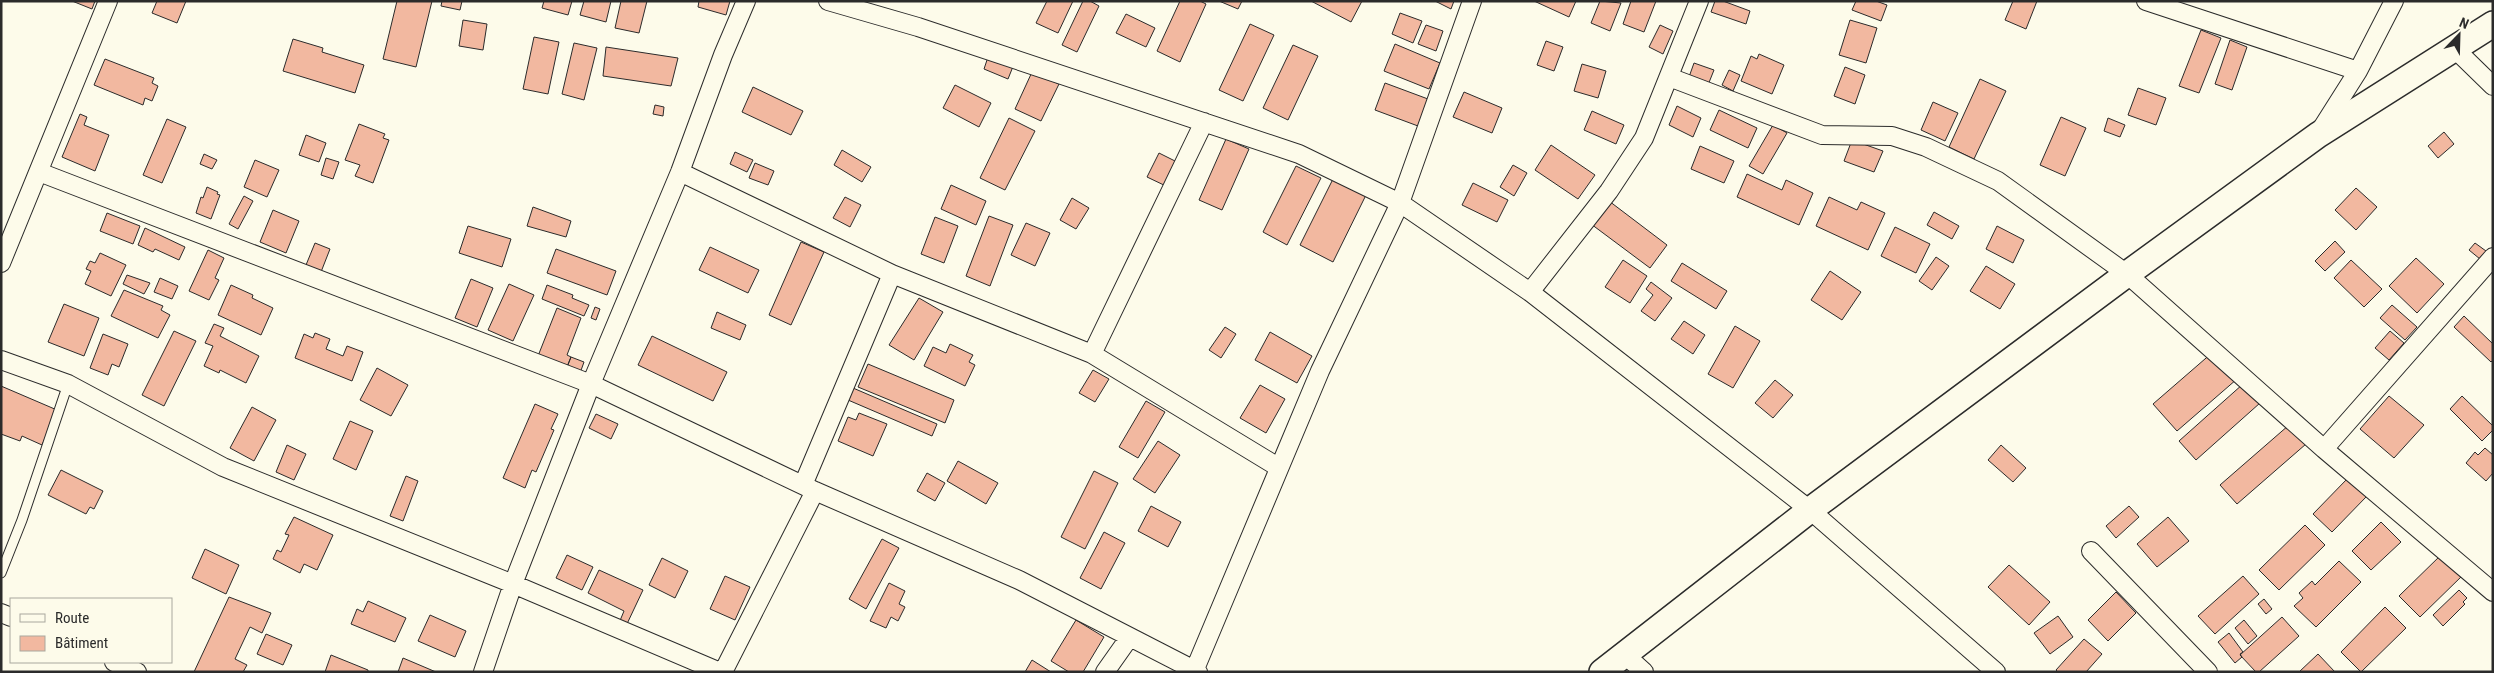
<svg xmlns="http://www.w3.org/2000/svg" width="2494" height="673" viewBox="0 0 2494 673" font-family="'Roboto Condensed',sans-serif">
	<rect width="100%" height="100%" fill="#fdfbea"/>
	<path fill="#f2b8a0" stroke="#2b2b2b" d="M72 1H95L92 9Z
		M157 1H186L177 23 152 13Z
		M397 1H432L416 67 383 59Z
		M442 1H462L460 10 441 6Z
		M544 1H572L568 15 542 8Z
		M584 1H611L606 22 580 15Z
		M621 1H647L639 33 615 28Z
		M699 1H730L726 15 698 7Z
		M1047 1H1073L1058 33 1036 23Z
		M1083 1H1090L1099 6 1077 52 1062 45Z
		M1180 1H1200L1206 4 1180 62 1157 51Z
		M1219 1H1242L1238 9Z
		M1311 1H1362L1351 22Z
		M1435 1H1454L1451 9Z
		M1534 1H1576L1569 17Z
		M1600 1 1621 3 1610 31 1591 23Z
		M1631 1H1656L1644 32 1623 24Z
		M1715 1H1723L1750 11 1746 24 1711 12Z
		M1856 1H1876L1887 5 1881 21 1852 10Z
		M2013 1H2037L2026 29 2005 20Z
		M1400 13 1422 21 1413 43 1392 34Z
		M1126 14 1155 28 1146 47 1116 33Z
		M463 20 487 24 483 50 459 46Z
		M1850 20 1877 28 1866 63 1839 55Z
		M1250 24 1274 35 1243 101 1219 90Z
		M1426 25 1443 31 1436 51 1418 44Z
		M1660 25 1673 31 1663 54 1649 47Z
		M2201 30 2221 38 2199 93 2179 86Z
		M534 37 559 42 548 94 523 89Z
		M293 39 323 48 322 52 364 65 355 93 283 71Z
		M2230 40 2247 47 2232 90 2215 84Z
		M1546 41 1563 47 1554 71 1537 65Z
		M574 43 597 48 584 100 562 94Z
		M1395 44 1440 63 1429 89 1384 71Z
		M1293 45 1318 56 1288 120 1263 108Z
		M606 47 678 58 671 86 603 76Z
		M989 54 1014 64 1008 79 984 69Z
		M1759 54 1784 65 1772 94 1741 81 1751 56 1757 59Z
		M105 59 154 78 152 83 158 86 152 101 145 98 143 105 94 85Z
		M1694 63 1714 70 1708 85 1689 77Z
		M1582 64 1606 71 1598 98 1574 91Z
		M1845 67 1865 75 1855 104 1834 96Z
		M1729 70 1740 75 1733 91 1722 85Z
		M1032 72 1059 84 1041 121 1015 109Z
		M1980 79 2006 91 1974 159 1949 147Z
		M1385 83 1428 99 1418 126 1375 110Z
		M955 85 991 103 979 127 943 108Z
		M753 87 803 111 791 135 742 112Z
		M2138 88 2166 98 2156 125 2128 115Z
		M1464 92 1502 108 1492 133 1453 117Z
		M1933 102 1958 113 1945 141 1921 130Z
		M655 105 664 107 663 116 653 114Z
		M1677 106 1701 118 1693 137 1669 125Z
		M1719 110 1757 128 1748 148 1710 130Z
		M1592 111 1624 125 1616 144 1584 130Z
		M80 114 87 117 84 125 109 135 95 171 62 157Z
		M2061 117 2086 128 2065 176 2040 165Z
		M1009 118 1035 131 1005 190 980 178Z
		M2108 118 2125 125 2120 137 2104 131Z
		M167 119 186 127 162 183 143 175Z
		M359 124 385 134 383 138 389 140 373 183 355 176 360 165 345 160Z
		M1773 125 1787 133 1763 174 1749 166Z
		M2444 132 2454 144 2438 158 2428 146Z
		M306 135 326 143 319 162 299 155Z
		M1226 139 1249 149 1222 210 1199 200Z
		M1852 140 1883 151 1874 172 1844 161Z
		M1551 145 1595 175 1578 199 1535 170Z
		M1700 146 1734 161 1724 183 1691 169Z
		M842 150 871 167 862 182 834 165Z
		M735 152 753 160 747 172 730 164Z
		M1159 153 1179 163 1168 187 1147 177Z
		M204 154 217 160 212 169 200 164Z
		M326 158 339 162 333 179 321 175Z
		M255 160 279 170 267 197 244 187Z
		M755 163 774 171 768 185 749 178Z
		M1513 165 1527 173 1514 196 1500 187Z
		M1296 166 1321 178 1287 245 1263 232Z
		M1747 174 1782 190 1786 180 1813 193 1799 225 1737 197Z
		M1333 179 1366 195 1333 262 1300 245Z
		M1473 183 1508 200 1497 222 1462 205Z
		M951 185 986 201 976 225 941 209Z
		M207 187 218 192 217 194 220 195 211 219 196 213 201 197 203 198Z
		M2356 188 2377 207 2356 230 2335 210Z
		M244 196 253 201 238 229 229 224Z
		M845 197 861 205 850 227 833 218Z
		M1829 197 1857 210 1861 202 1885 213 1868 250 1816 226Z
		M1072 198 1089 208 1076 229 1060 220Z
		M1609 201 1667 245 1650 268 1591 224Z
		M533 207 571 221 566 237 527 226Z
		M273 210 299 221 286 253 260 242Z
		M1934 212 1959 226 1952 239 1927 225Z
		M107 213 140 226 133 244 100 231Z
		M989 216 1013 225 990 286 966 276Z
		M935 217 958 226 944 263 921 254Z
		M1026 223 1050 233 1035 266 1011 255Z
		M468 226 511 239 502 267 459 253Z
		M1997 226 2024 240 2013 263 1986 249Z
		M1895 227 1930 244 1916 273 1881 256Z
		M145 228 185 247 179 260 155 249 153 252 138 245Z
		M2335 241 2345 252 2325 271 2315 261Z
		M801 242 824 252 791 325 769 315Z
		M315 243 330 249 321 272 306 265Z
		M2475 243 2486 251 2480 259 2469 250Z
		M710 247 759 270 748 293 699 270Z
		M556 249 616 271 607 295 547 273Z
		M208 250 224 258 215 278 219 280 209 300 189 291Z
		M100 253 126 265 111 296 85 284 91 271 86 269 90 261 95 263Z
		M1936 257 1949 266 1932 290 1919 281Z
		M2416 258 2444 284 2417 313 2389 286Z
		M1623 260 1647 276 1630 303 1605 287Z
		M2351 260 2382 289 2364 307 2334 278Z
		M1682 263 1727 291 1716 309 1671 281Z
		M1986 266 2015 284 2000 309 1970 291Z
		M1830 271 1861 292 1842 320 1811 300Z
		M127 275 150 283 144 294 123 284Z
		M160 278 178 286 172 299 154 292Z
		M471 279 493 288 477 327 455 318Z
		M1651 282 1672 298 1655 321 1641 311 1653 295 1646 289Z
		M509 284 534 295 513 341 488 330Z
		M231 285 253 295 252 298 273 308 261 335 218 315Z
		M547 285 573 295 572 298 589 305 584 316 542 299Z
		M124 290 163 306 161 310 170 315 158 338 111 316Z
		M919 298 943 312 914 360 889 345Z
		M64 304 99 318 84 356 48 342Z
		M2392 305 2417 327 2405 340 2380 318Z
		M595 307 600 309 596 320 591 318Z
		M557 308 581 318 567 355 571 357 567 367 538 356Z
		M717 312 746 325 740 340 711 328Z
		M2464 316 2493 344V360L2491 362 2454 327Z
		M1684 321 1705 335 1693 354 1671 339Z
		M214 324 224 328 220 336 259 356 246 383 220 370 219 373 204 366 213 346 205 343Z
		M1735 326 1760 341 1733 388 1708 374Z
		M1225 327 1236 334 1221 358 1209 350Z
		M174 331 196 341 164 406 142 395Z
		M2390 331 2404 343 2389 360 2375 348Z
		M1270 332 1312 356 1297 383 1255 360Z
		M315 333 330 339 326 349 343 356 347 346 363 352 352 381 295 358 304 334 313 338Z
		M103 334 128 344 119 367 112 364 108 375 90 368Z
		M652 336 727 372 713 401 638 365Z
		M950 344 973 355 969 362 975 365 965 386 924 366 933 347 946 353Z
		M2213 352 2237 379 2177 431 2153 404Z
		M571 357 584 362 579 376 567 367Z
		M868 364 954 400 945 423 858 387Z
		M377 368 408 385 391 416 360 400Z
		M1093 370 1109 379 1095 402 1079 393Z
		M1775 380 1793 395 1773 418 1755 403Z
		M2243 384 2260 403 2196 460 2179 441Z
		M1260 385 1285 399 1266 433 1240 418Z
		M1 386 57 410 42 445 22 436 20 441 1 434Z
		M853 388 937 424 932 436 848 400Z
		M2389 396 2424 425 2394 458 2360 429Z
		M2462 396 2493 426V430L2482 441 2450 409Z
		M1146 401 1165 412 1138 458 1119 447Z
		M535 404 558 414 551 429 554 430 536 472 532 470 525 488 503 478Z
		M252 407 276 420 254 461 230 448Z
		M859 413 887 424 873 456 838 441 848 417 856 420Z
		M596 414 618 424 611 439 589 428Z
		M350 421 373 431 356 470 333 459Z
		M2289 425 2306 444 2237 504 2220 485Z
		M1158 441 1180 455 1155 493 1133 479Z
		M287 445 306 454 294 480 276 472Z
		M2001 445 2026 468 2013 482 1988 460Z
		M2485 448 2493 455V473L2486 481 2466 463 2475 452 2478 455Z
		M958 461 998 483 986 504 947 481Z
		M61 470 103 491 94 509 90 507 86 514 48 495Z
		M1094 471 1118 483 1085 549 1061 537Z
		M927 473 945 483 935 501 917 491Z
		M406 476 418 481 403 521 390 516Z
		M2348 478 2367 496 2332 532 2313 514Z
		M1151 506 1181 522 1168 547 1138 531Z
		M2129 506 2139 517 2116 538 2106 526Z
		M294 517 333 535 317 570 304 564 300 573 273 559 277 550 281 552 289 535 285 534Z
		M2168 517 2189 541 2157 567 2137 544Z
		M2381 522 2401 542 2371 570 2352 551Z
		M2305 525 2325 545 2279 590 2259 570Z
		M1104 532 1125 543 1101 589 1080 578Z
		M882 539 899 548 866 609 849 599Z
		M205 549 239 565 226 594 192 578Z
		M2442 554 2463 575 2420 617 2399 596Z
		M567 555 593 567 582 590 556 578Z
		M662 558 688 571 675 598 649 585Z
		M2339 561 2361 582 2316 627 2294 606 2303 598 2299 593 2312 581 2315 585Z
		M2009 565 2050 602 2029 625 1988 587Z
		M599 570 643 590 626 626 619 623 624 611 588 593Z
		M725 576 750 587 735 620 710 609Z
		M2243 576 2259 594 2215 634 2198 616Z
		M889 583 905 591 899 604 905 607 898 621 891 617 886 628 870 621Z
		M2459 590 2467 598 2463 602 2465 604 2443 626 2433 615Z
		M2116 592 2136 613 2108 641 2088 620Z
		M229 597 271 613 262 633 250 627 235 659 247 665 243 672H194Z
		M2264 599 2272 609 2266 614 2258 604Z
		M368 601 406 618 395 642 351 624 357 609 363 612Z
		M2385 607 2406 628 2361 672 2341 652Z
		M430 615 466 631 455 657 418 641Z
		M2058 616 2073 637 2050 654 2034 633Z
		M2282 617 2299 636 2259 672H2256L2240 655Z
		M1076 620 1104 637 1083 672H1069L1051 661Z
		M2244 620 2257 636 2248 644 2235 628Z
		M2229 633 2243 652 2240 654 2242 657 2235 663 2218 642Z
		M266 634 292 645 283 665 257 654Z
		M2084 639 2102 654 2086 672H2058L2056 670Z
		M2318 654 2335 672H2299Z
		M331 655 368 670V672H325Z
		M403 658 436 672H398Z
		M1032 660 1051 672H1025Z"/>
	<g fill="none" stroke-linecap="round" stroke-linejoin="round">
		<g stroke="#2b2b2b" stroke-width="11">
			<path id="lane" d="M1 573 22 520 68 384"/>
		</g>
		<g stroke="#2b2b2b" stroke-width="20">
			<path id="street" d="M828 1 918 27 1299 154 1400 203 1530 292 1810 510 1996 672
				M2146 1 2358 71
				M2454 48 2493 86
				M1669 77 1822 135 1892 136 1926 147 1998 181 2127 274 2324 449 2493 592
				M2320 131 2358 71 2394 1
				M39 172 591 384 815 491 1019 580 1198 672
				M680 172 892 274 1092 354 1278 467
				M1 263 108 1
				M1530 292 1609 191 1644 138 1699 1
				M1092 354 1204 122
				M1 360 68 384 223 467 513 584 720 672
				M2324 449 2493 257
				M803 485 892 274
				M2091 551 2208 672
				M1 613 11 617
				M1623 653 1644 672
				M114 662 137 672
				M1195 669 1320 371 1400 203 1472 1
				M483 672 513 584 591 384 680 172 723 55 746 1
				M723 672 815 491
				M1105 672 1129 638"/>
		</g>
		<g stroke="#2b2b2b" stroke-width="28">
			<path id="secondary" d="M1602 672 1810 510 2127 274 2318 135 2493 24"/>
		</g>
		<use href="#lane" stroke="#fdfbea" stroke-width="9"/>
		<use href="#street" stroke="#fdfbea" stroke-width="18"/>
		<use href="#secondary" stroke="#fdfbea" stroke-width="25"/>
	</g>
	<rect width="2494" height="673" fill="none" stroke="#2b2b2b" stroke-width="5"/>
	<rect x="10" y="598" width="162" height="65" fill="#fdfbea" stroke="#a9a89e"/>
	<rect x="20" y="614" width="25" height="8" fill="#fdfbea" stroke="#a9a89e"/>
	<text x="55" y="623" font-size="15" fill="#2b2b2b">Route</text>
	<rect x="20" y="636" width="25" height="15" fill="#f2b8a0" stroke="#a9a89e"/>
	<text x="55" y="648" font-size="15" fill="#2b2b2b">Bâtiment</text>
	<g transform="translate(2459 35) rotate(23)" stroke="#fdfbea" stroke-width="4" paint-order="stroke">
	<path d="M0-4L9 19L0 12L-9 19Z" fill="#2b2b2b"/>
	<text y="-8" font-size="14" font-weight="bold" text-anchor="middle" fill="#2b2b2b">N</text>
	</g>
</svg>
